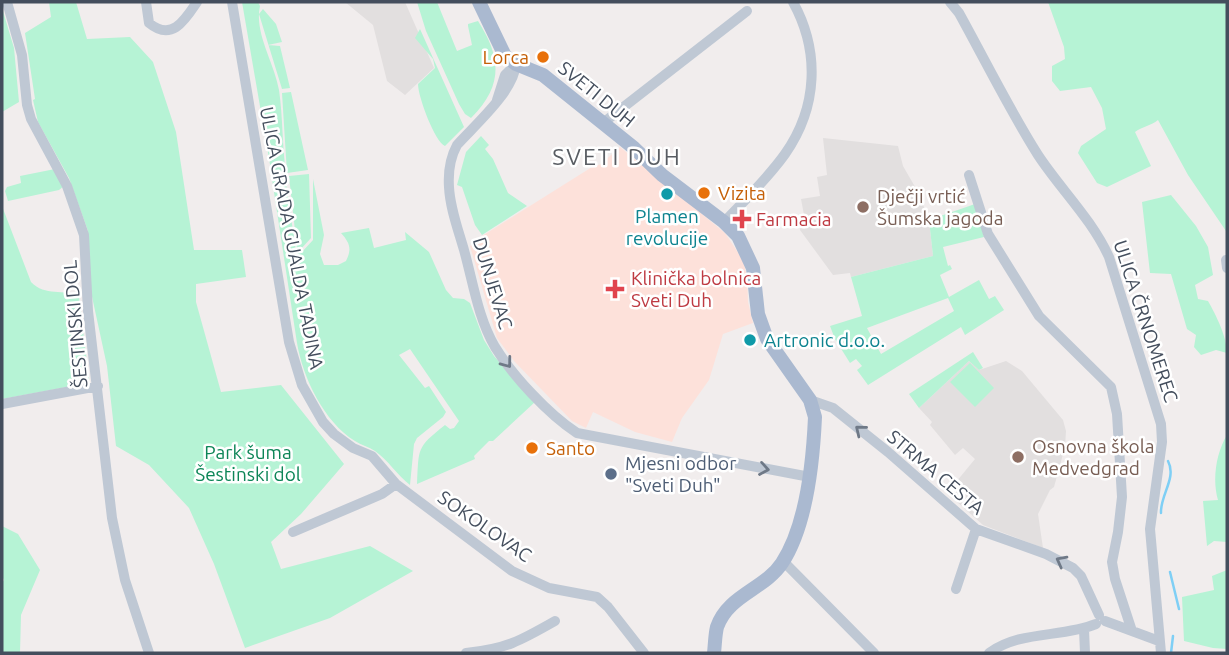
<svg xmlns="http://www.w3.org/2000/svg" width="1229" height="655" viewBox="0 0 1229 655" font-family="Ubuntu,sans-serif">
	<rect width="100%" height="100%" fill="#f1eded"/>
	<path fill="#e2dfdf" d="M345 2H405L434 68 405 95 387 81 373 25Z
		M823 138 898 146 903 166 918 192 929 220 933 256 851 277 850 273 833 275 800 230 804 215 801 199 820 196 817 177 827 175Z
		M969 361 979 370 1006 361 1022 371 1063 420 1066 431 1065 447 1054 487 1050 490 1038 514 1043 548 983 525 947 493 975 459 963 448 955 455 930 425 932 422 919 408Z"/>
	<path fill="#fde1da" d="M620 147 725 233 743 260 747 276 748 302 753 323 723 334 709 380 682 418 672 442 635 432 593 412 586 428 572 421 514 361 497 338 470 246 479 238 592 167 601 164Z"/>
	<path fill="#b6f3d5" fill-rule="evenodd" d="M49 2H76L87 39 130 37 153 62 176 132 194 250H242L246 277 196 284V302L221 392 281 385 344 464 301 514 271 542 281 569 370 546 413 571 330 618 245 648 214 564 189 508 149 465 116 446 107 366 91 292 88 231 69 178 38 122 33 100 35 99 25 33 51 17Z
		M242 2H258L260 6C254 33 274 62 279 90 283 117 282 145 286 173L272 176Z
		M417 2H437L457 51 472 45 468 26V24L478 21C501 57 504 85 471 118L465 114 459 104 426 31Z
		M1048 2H1227V238L1226 231 1188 175 1158 120C1151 126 1143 126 1135 132L1151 166 1107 187 1097 183 1078 153 1081 146 1106 129 1102 108 1091 87 1060 91 1052 81V66L1065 59 1064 47Z
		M2 8 14 48 19 102 2 112Z
		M263 9 276 24 282 42 268 45 280 46 290 88 282 89 259 14Z
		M420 29 464 127 445 146C435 142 418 97 418 84L435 68 433 59 415 38Z
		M291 92 308 170 287 173 282 93Z
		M481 136 489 145 485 149 493 159 508 193 527 206 482 235 475 225 462 187 457 185 466 152Z
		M55 169 64 186 59 190 8 201 5 191 7 187 21 183 20 176Z
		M309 174 311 238 300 250 297 249 289 176Z
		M285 177 296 251 301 253 313 240V179L324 235 320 254 324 265H338L346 261C352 249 350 243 341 233L369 228 374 248 406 240 405 232 429 252 446 290 453 298 464 299 470 303 484 340 494 356 535 402 493 441H489L474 456 475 459 417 484C419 448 416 448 445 425L450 429 454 428 459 421 410 349 399 355 425 388 429 386 446 412 443 417 417 438 414 444 410 485C397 475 388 460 375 451 369 447 361 445 355 441 324 422 303 378 297 343L272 179Z
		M1171 195 1196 226 1208 247 1213 275 1195 285 1198 299 1208 301C1216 315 1227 337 1227 353L1216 350 1201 355 1194 347 1196 335 1187 329 1171 274 1150 273 1142 202Z
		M975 204 984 237 943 247 948 266 950 265 952 269 940 275 949 297 979 280 989 299 995 296 1004 310 965 335 961 327 868 385 857 370 862 366 856 359 850 363 835 339 830 326 862 316 851 277 933 256 929 220ZM948 298 954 311 881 354 867 328Z
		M2 206 31 282C45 297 64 288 79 297L89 380 67 387 2 399Z
		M973 352 983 368 979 370 969 361 919 408 909 394Z
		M970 363 994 388 975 407 950 382Z
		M1227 435V542L1214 541 1207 546 1203 501 1218 500C1212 480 1216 453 1227 435Z
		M2 526 18 534 40 570 21 615 20 653H2V583L4 580 2 576Z
		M1227 570V649L1213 648 1184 641 1182 597 1214 590 1212 576Z"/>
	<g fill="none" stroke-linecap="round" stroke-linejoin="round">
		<path stroke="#7fcff5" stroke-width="2.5" d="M1161 513C1160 495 1177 478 1168 461
			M1170 572 1179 609
			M1171 653 1173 636"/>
		<path stroke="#bfc8d4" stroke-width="10" d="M7 2 22 55 27 105 31 119 67 186 84 235 88 311 112 518 125 580 149 653
			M146 2 149 23C172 42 185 20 197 2
			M232 2 289 342 302 385 323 422 334 434 353 448 372 456 396 484 512 571 549 588 597 597 608 607 644 653
			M950 2 959 13C985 60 1009 109 1038 155 1061 190 1091 218 1109 257L1161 424 1162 442 1150 529 1161 653
			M516 64C514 91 476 124 457 145 450 158 448 172 449 187 450 208 458 229 464 250 473 282 478 318 495 347 513 376 548 414 577 433L810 477
			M497 100 505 75 516 64
			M603 123 747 11
			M969 175 988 234 1039 316 1111 387 1117 414 1122 497 1118 532 1112 562 1115 579 1132 631
			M724 222C745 200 768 178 785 154 818 107 820 51 793 2
			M1226 260 1227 268
			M810 400 833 408 888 452 976 529 1046 554 1073 568 1081 576 1099 615
			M2 404 98 386
			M293 532 382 494 396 484
			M783 561 874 653
			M956 589 976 529
			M1105 621 1159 641
			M1084 629 1085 653
			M466 653C506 649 520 641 555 621
			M989 653C1021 630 1061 638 1096 624"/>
		<path stroke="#aab9d0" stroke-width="14" d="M479 2 505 56 516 64 543 75 634 148 662 175 724 222 738 236 753 268 758 314 767 339 810 400 815 417C813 462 807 525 782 563 765 589 728 595 717 627 715 635 715 645 714 653"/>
	</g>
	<defs><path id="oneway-chevron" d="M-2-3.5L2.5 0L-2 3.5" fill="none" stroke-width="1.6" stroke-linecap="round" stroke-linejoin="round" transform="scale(1.75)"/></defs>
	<g stroke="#6f7987">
		<use href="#oneway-chevron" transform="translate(507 363) rotate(53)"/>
		<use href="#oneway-chevron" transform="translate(860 430) rotate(-141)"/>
		<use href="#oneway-chevron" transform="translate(764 469) rotate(10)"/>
		<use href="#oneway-chevron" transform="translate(1061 561) rotate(-152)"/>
	</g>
	<g fill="#e8710a" stroke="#fff" stroke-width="2.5">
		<circle cx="543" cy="57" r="7"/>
		<circle cx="704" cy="193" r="7"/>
		<circle cx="532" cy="448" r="7"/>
	</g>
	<g fill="#0f9aa8" stroke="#fff" stroke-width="2.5">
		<circle cx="667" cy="194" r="7"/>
		<circle cx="750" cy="340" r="7"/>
	</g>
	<g fill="#8d6e63" stroke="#fff" stroke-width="2.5">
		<circle cx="863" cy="207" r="7"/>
		<circle cx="1018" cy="457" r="7"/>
	</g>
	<g fill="#e0444e" stroke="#fff" stroke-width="2.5">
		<path d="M738.5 208.5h7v7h7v7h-7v7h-7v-7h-7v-7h7z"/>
		<path d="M611.5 278.5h7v7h7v7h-7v7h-7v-7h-7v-7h7z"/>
	</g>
	<circle fill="#5c6f8a" stroke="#fff" stroke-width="2.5" cx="611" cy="474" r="7"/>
	<g text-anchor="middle" stroke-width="5" stroke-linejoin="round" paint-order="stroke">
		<g font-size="19" fill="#c56008" stroke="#fff" text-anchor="start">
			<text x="529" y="64" text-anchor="end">Lorca</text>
			<text x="718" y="200">Vizita</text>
			<text x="546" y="455">Santo</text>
		</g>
		<g font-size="19" fill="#444e5d" stroke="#fff">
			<text transform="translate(597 94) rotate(39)" y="7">SVETI DUH</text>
			<text transform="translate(292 238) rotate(79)" y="7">ULICA GRADA GUALDA TADINA</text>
			<text transform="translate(493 283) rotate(73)" y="7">DUNJEVAC</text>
			<text transform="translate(1146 321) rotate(72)" y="7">ULICA ČRNOMEREC</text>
			<text transform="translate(75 324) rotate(-95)" y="7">ŠESTINSKI DOL</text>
			<text transform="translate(936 472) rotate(40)" y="7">STRMA CESTA</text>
			<text transform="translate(485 526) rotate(35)" y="7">SOKOLOVAC</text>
		</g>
		<g font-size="19" fill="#785e54" stroke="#fff" text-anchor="start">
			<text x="877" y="203">Dječji vrtić<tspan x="877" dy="22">Šumska jagoda</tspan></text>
			<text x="1032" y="453">Osnovna škola<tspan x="1032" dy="22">Medvedgrad</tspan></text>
		</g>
		<g font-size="19" fill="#0d838f" stroke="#fff">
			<text x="667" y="223">Plamen<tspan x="667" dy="22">revolucije</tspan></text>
			<text x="764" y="347" text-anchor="start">Artronic d.o.o.</text>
		</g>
		<g font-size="19" fill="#be3a42" stroke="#fff" text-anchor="start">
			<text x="756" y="226">Farmacia</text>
			<text x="631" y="285">Klinička bolnica<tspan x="631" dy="22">Sveti Duh</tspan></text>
		</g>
		<g font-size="19" fill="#0d8557" stroke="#fff">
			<text x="248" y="459">Park šuma<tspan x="248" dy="22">Šestinski dol</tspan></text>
		</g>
		<g font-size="19" fill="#4e5e75" stroke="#fff" text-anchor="start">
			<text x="625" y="470">Mjesni odbor<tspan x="625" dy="22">"Sveti Duh"</tspan></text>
		</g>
		<g font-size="23" letter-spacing="2" fill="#595d63" stroke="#fff">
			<text x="617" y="165">SVETI DUH</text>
		</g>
	</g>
	<rect width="1229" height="655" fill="none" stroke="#444e5d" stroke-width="7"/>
</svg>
